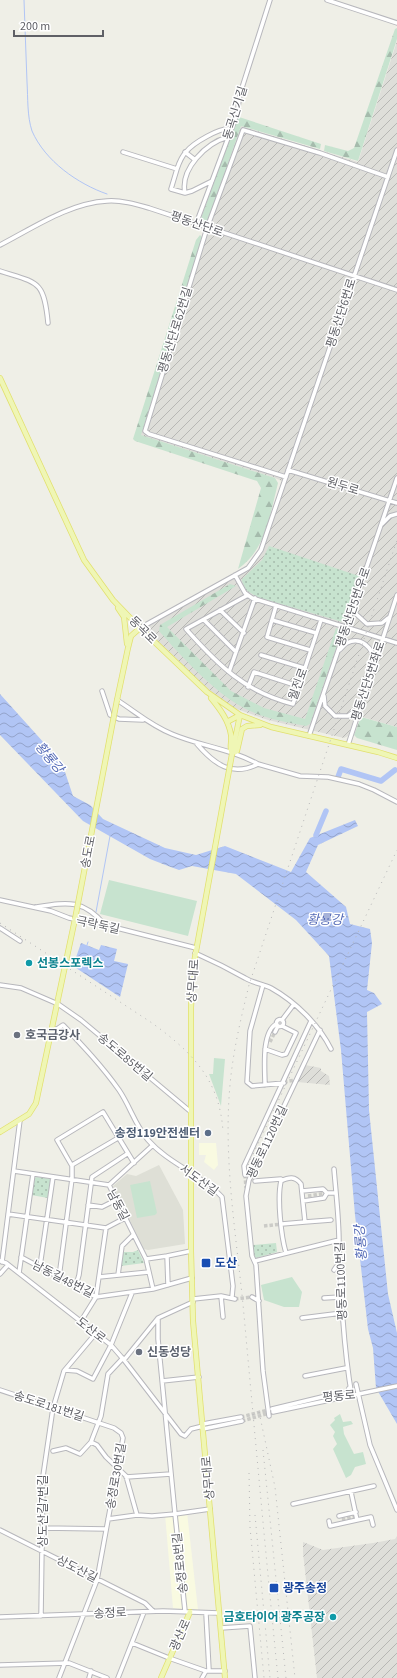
<svg xmlns="http://www.w3.org/2000/svg" width="397" height="1678" viewBox="0 0 397 1678" font-family="'Source Sans 3','Noto Sans KR',sans-serif">
	<defs>
		<pattern id="industrial-furrows" width="10" height="10" patternUnits="userSpaceOnUse"><rect width="10" height="10" fill="#deded9"/><path d="M-1 1l2-2M0 10L10 0M9 11l2-2" fill="none" stroke="#b7b7b4"/></pattern>
		<pattern id="forest-firs" width="22" height="20" patternUnits="userSpaceOnUse"><rect width="22" height="20" fill="#c7e3cf"/><path d="M5 1l3.5 6h-7zM16 11l3.5 6h-7z" fill="#a5bbac"/></pattern>
		<pattern id="park-dots" width="8" height="8" patternUnits="userSpaceOnUse"><rect width="8" height="8" fill="#c7e3cf"/><path d="M2 2h.1M6 6h.1" fill="none" stroke="#a5bbac" stroke-width="1.8" stroke-linecap="round"/></pattern>
		<pattern id="water-waves" width="16" height="10" patternUnits="userSpaceOnUse"><rect width="16" height="10" fill="#b1c5f5"/><path d="M0 5q4-4 8 0t8 0" fill="none" stroke="#93a3ca"/></pattern>
	</defs>
	<rect width="100%" height="100%" fill="#efefe7"/>
	<path fill="#f9fae1" d="M199 1143H216L218 1165 214 1170 204 1162 206 1155H199Z
		M187 1512 198 1610 173 1608 165 1514Z"/>
	<path fill="url(#industrial-furrows)" d="M397 41V727L355 715 348 736 344 738 268 720 222 704 140 628 248 568 256 560 284 482 275 478 140 435 203 238 241 126 358 162Z
		M305 1065 321 1068V1071L329 1076 330 1085 297 1082Z
		M397 1536V1678H317L303 1553V1542L323 1550 373 1543 395 1539Z"/>
	<path fill="#dedfd6" d="M159 1165 183 1210 185 1244 148 1250 144 1249 113 1186 127 1174 136 1176Z"/>
	<path fill="#c7e3cf" d="M109 880 197 901 188 936 100 914Z
		M214 1058 225 1059 221 1106 209 1074H213Z
		M150 1181 157 1213 155 1215 137 1218 130 1185Z
		M292 1277 302 1292 299 1307H284L264 1300 261 1285Z
		M340 1414 343 1422 351 1421 353 1424 343 1427 344 1434 354 1454 363 1452 366 1464 355 1467 351 1475 346 1478 333 1449 337 1444 333 1436 335 1432 330 1425 335 1420 334 1418Z"/>
	<path fill="url(#forest-firs)" d="M397 28V39L358 161 324 151 325 145 348 151 354 148 395 29Z
		M239 117 321 144 320 149 241 126 207 224 200 221 237 118Z
		M200 235 203 238 141 435 275 478 278 483C270 514 266 550 238 569L261 488 257 481 135 441 133 439 196 240Z
		M230 584 236 586 167 627 231 691 264 708 305 719 336 628 340 630 341 633 310 724 306 726C285 722 262 718 242 707 213 691 181 656 159 631L160 625Z
		M361 717 397 727V750L357 738 354 735Z"/>
	<path fill="url(#park-dots)" d="M269 546 362 577 346 623 257 597 246 590 242 581V579L262 560Z
		M37 1177 52 1179 48 1198 31 1195 34 1178Z
		M276 1243 277 1252 256 1258 254 1256 253 1245Z
		M138 1250 144 1263 121 1266 122 1252H133Z"/>
	<path fill="url(#water-waves)" d="M0 694 45 744 65 772 73 796 90 805 103 819 165 848 196 855 225 846 291 872 310 838 355 820 358 826 318 845 306 872 346 907 350 924 370 929 372 943 367 990 374 993 382 1004 367 1012 369 1110 388 1294 397 1333V1424L376 1388 373 1348 368 1329 355 1215 341 1050 329 956 296 920 236 874 192 866 179 870 168 866 150 859 83 821 0 735Z
		M81 943 99 950 101 945 117 949 114 961 128 964 120 997 73 966Z"/>
	<g fill="none" stroke-linecap="round" stroke-linejoin="round">
		<path stroke="#b1c5f5" stroke-width="1" d="M24 0C25 27 26 55 27 82 28 98 27 116 32 131 45 161 78 184 107 194
			M96 912 110 836
			M87 945 88 942"/>
		<path stroke="#b1c5f5" stroke-width="5.5" d="M338 777 341 769 381 781 395 770
			M316 835 326 811"/>
		<path stroke="#cbcbc7" stroke-width="3.5" stroke-dasharray="3.5 2" stroke-linecap="butt" d="M270 1042 275 1032
			M284 1082 296 1080
			M245 1175 246 1188
			M308 1196 327 1193
			M264 1226 282 1224
			M235 1299 252 1297
			M241 1417 272 1409
			M242 1421 273 1412
			M342 1520 356 1516"/>
		<g stroke="#b7b7bc" stroke-width="5.5">
			<path id="minor" d="M327 0 397 23
				M123 152 177 169C179 163 182 156 186 152 193 143 220 127 231 129
				M185 152 194 159
				M177 169 171 189 185 193
				M212 181 192 191 185 193C180 169 206 143 228 137
				M196 224 237 114 240 94 270 0
				M0 245C33 228 69 203 107 201 121 200 135 204 149 208L397 290
				M0 271C38 283 44 280 48 323
				M288 470 397 503
				M286 477 149 434 145 431 207 228 243 130 320 153 388 177
				M382 524 390 516 397 514
				M235 575 245 593 252 598 397 643
				M248 595 186 629C218 665 245 692 293 704L321 620
				M355 605V613L367 624 382 623 388 618
				M276 606 267 637 310 650
				M220 610 244 633
				M204 620 236 652
				M272 620 316 633
				M140 628 248 568 261 550 397 150
				M338 651C342 649 344 644 347 643 361 636 373 648 374 661
				M261 655 304 668
				M229 672 255 598
				M248 687 254 672 298 686
				M102 691 110 715 119 719 143 720
				M324 696 325 706 335 716H348L359 708
				M117 700C136 712 150 725 172 734 200 746 232 749 258 764
				M309 736 397 478
				M197 744C215 765 232 777 258 764L300 776 328 777 359 784 374 790 397 802
				M348 745 397 595
				M0 900 51 911 69 918 105 925 196 948
				M36 907C68 902 83 899 105 925
				M0 928 20 941
				M195 953C213 961 229 969 245 978 253 983 263 984 271 988 296 1002 319 1025 331 1049
				M0 985 21 988 58 1004 81 1020 191 1112
				M263 985 250 1031 247 1082 252 1086 284 1083
				M276.5 1023a3.5 3.5 0 1 1 7 0a3.5 3.5 0 1 1-7 0Z
				M282 1020 294 1004
				M52 1029H57L63 1025C83 1046 102 1066 119 1090 130 1106 135 1125 148 1140 169 1164 201 1174 222 1197L233 1286 232 1297
				M275 1032 278 1026
				M265 1049 282 1055 286 1054 296 1033 282 1026
				M265 1085C265 1070 261 1033 276 1024
				M72 1166 57 1140 103 1112 134 1163
				M334 1169C336 1194 339 1218 339 1242 341 1294 343 1345 352 1397
				M14 1171 109 1185 146 1259 153 1289
				M245 1175 244 1166 311 1021
				M255 1181 281 1179V1181
				M109 1185 153 1145
				M302 1191 323 1189 327 1193H336
				M303 1201 324 1198 327 1193
				M88 1205 102 1207 116 1200
				M8 1214 106 1228 96 1297 81 1321
				M305 1222 331 1220
				M282 1224 305 1222 301 1184C295 1176 289 1177 281 1181 277 1198 281 1236 286 1253
				M106 1228 125 1218
				M21 1257 96 1297 153 1289 192 1278
				M146 1259 167 1256
				M0 1261 6 1263 111 1345 124 1360 181 1434 185 1436 191 1429 203 1426
				M255 1261 339 1240
				M2 1262 20 1120
				M40 1266 53 1177
				M334 1270 336 1267 340 1266
				M19 1273 33 1174
				M0 1274 8 1265
				M118 1275 122 1246 133 1235
				M59 1277 72 1179V1165L118 1138
				M99 1277 149 1272
				M76 1285 79 1275 92 1177 127 1154
				M168 1285 167 1256 191 1251
				M221 1296 223 1317
				M252 1297 259 1301
				M324 1298 341 1297
				M193 1299 221 1296 235 1299
				M158 1318V1339L175 1514 210 1509
				M302 1318 342 1313
				M124 1360 158 1318 193 1302
				M65 1370 77 1371 93 1379 111 1345 132 1293
				M305 1376 346 1368
				M162 1381 199 1377
				M356 1384 370 1445 397 1510
				M0 1390 114 1428 121 1433 123 1438 97 1580 59 1678
				M339 1396 347 1393 349 1388
				M272 1409 326 1396 341 1397
				M273 1412 397 1386
				M269 1416 263 1371 256 1265 252 1256 246 1196 249 1180 320 1030
				M203 1424 241 1417
				M203 1429 242 1421
				M91 1442 97 1445 106 1457 126 1476 137 1515 152 1516 175 1514 185 1611
				M53 1451 66 1448 80 1454 91 1442 101 1416 108 1374 123 1358
				M126 1477 171 1474
				M351 1492 357 1520 371 1517 373 1525
				M293 1504 374 1486
				M339 1516 356 1512
				M108 1519 137 1515
				M329 1521 330 1526 357 1520
				M43 1528 106 1529
				M0 1530 145 1603 153 1611
				M206 1614 209 1670
				M41 1616 43 1476 53 1408 64 1371 96 1333
				M0 1617 163 1611 219 1613
				M221 1628 250 1626 255 1678
				M132 1643 169 1658 206 1671H225
				M0 1665 69 1663 107 1678
				M89 1678 91 1671
				M118 1678 144 1612
				M202 1678 206 1671"/>
		</g>
		<g stroke="#e2e06e" stroke-width="6">
			<path id="major" d="M0 378 84 560 113 600 140 628 207 692 240 715 271 727 378 752 397 758
				M118 608 124 617 127 644
				M211 698C220 709 229 721 231 735 232 742 229 748 232 754
				M117 700 128 648 131 636 140 628
				M227 722 240 715
				M232 754 237 751 242 729 247 726 260 725
				M232 754 240 715
				M197 946 193 968 191 1008V1251L193 1321 225 1678
				M0 1132 29 1114 36 1103 75 919
				M161 1678 190 1612"/>
		</g>
		<use href="#minor" stroke="#fff" stroke-width="3.5"/>
		<use href="#major" stroke="#eff6b5" stroke-width="4.5"/>
		<path stroke="#b7b7b8" stroke-width="1" stroke-dasharray="1 5" stroke-linecap="butt" d="M0 923 152 1023C192 1052 220 1080 223 1132
			M248 1165 397 850
			M259 1412 275 1487 295 1678
			M263 1450 286 1678
			M249 1473 250 1527 264 1678
			M255 1515 270 1678
			M278 1678C266 1557 255 1436 244 1315 237 1239 223 1162 230 1085 233 1051 241 1018 249 985L397 540"/>
		<g stroke="#e2e06e" stroke-width="6" stroke-linecap="butt">
			<path id="major-bridge" d="M75 919 117 700
				M197 946 232 754"/>
		</g>
		<use href="#major-bridge" stroke="#eff6b5" stroke-width="4.5"/>
	</g>
	<g fill="#0f9aa8" stroke="#fff" stroke-width="1.5">
		<circle cx="29" cy="963" r="4"/>
		<circle cx="333" cy="1617" r="4"/>
	</g>
	<g fill="#6b7280" stroke="#fff" stroke-width="1.5">
		<circle cx="17" cy="1035" r="4"/>
		<circle cx="139" cy="1352" r="4"/>
	</g>
	<circle fill="#5c6f8a" stroke="#fff" stroke-width="1.5" cx="208" cy="1133" r="4"/>
	<g fill="#1a4fb4" stroke="#fff" stroke-width="1.5">
		<rect x="201" y="1258" width="10" height="10" rx="2"/>
		<rect x="269" y="1583" width="10" height="10" rx="2"/>
	</g>
	<g text-anchor="middle" stroke-width="3" stroke-linejoin="round" paint-order="stroke">
		<g font-size="12" fill="#5f6066" stroke="#fff">
			<text transform="translate(235 113) rotate(-73)" y="4">동곡신기길</text>
			<text transform="translate(197 224) rotate(19)" y="4">평동산단로</text>
			<text transform="translate(341 313) rotate(-72)" y="4">평동산단6번로</text>
			<text transform="translate(175 330) rotate(-73)" y="4">평동산단로62번길</text>
			<text transform="translate(343 486) rotate(17)" y="4">원두로</text>
			<text transform="translate(353 607) rotate(-71)" y="4">평동산단5번우로</text>
			<text transform="translate(143 630) rotate(45)" y="4">동곡로</text>
			<text transform="translate(368 681) rotate(-72)" y="4">평동산단5번좌로</text>
			<text transform="translate(298 684) rotate(-70)" y="4">월전로</text>
			<text transform="translate(88 852) rotate(-79)" y="4">송도로</text>
			<text transform="translate(98 925) rotate(12)" y="4">극락둑길</text>
			<text transform="translate(193 981) rotate(-86)" y="4">상무대로</text>
			<text transform="translate(125 1057) rotate(40)" y="4">송도로85번길</text>
			<text transform="translate(267 1142) rotate(-65)" y="4">평동로1120번길</text>
			<text transform="translate(199 1180) rotate(36)" y="4">서도산길</text>
			<text transform="translate(118 1205) rotate(62)" y="4">남동길</text>
			<text transform="translate(63 1279) rotate(27)" y="4">남동길48번길</text>
			<text transform="translate(341 1281) rotate(-92)" y="4">평동로1100번길</text>
			<text transform="translate(91 1330) rotate(38)" y="4">도산로</text>
			<text transform="translate(339 1396) rotate(-5)" y="4">평동로</text>
			<text transform="translate(49 1406) rotate(18)" y="4">송도로181번길</text>
			<text transform="translate(116 1476) rotate(-80)" y="4">송정로30번길</text>
			<text transform="translate(208 1478) rotate(-95)" y="4">상무대로</text>
			<text transform="translate(43 1511) rotate(-90)" y="4">상도산길7번길</text>
			<text transform="translate(180 1563) rotate(-96)" y="4">송정로8번길</text>
			<text transform="translate(77 1569) rotate(27)" y="4">상도산길</text>
			<text transform="translate(110 1613) rotate(-3)" y="4">송정로</text>
			<text transform="translate(180 1635) rotate(-66)" y="4">광산로</text>
		</g>
		<g font-size="12" font-weight="bold" fill="#0d838f" stroke="#fff" text-anchor="start">
			<text x="37" y="967">선봉스포렉스</text>
			<text x="325" y="1621" text-anchor="end">금호타이어 광주공장</text>
		</g>
		<g font-size="12" font-weight="bold" fill="#5b616d" stroke="#fff" text-anchor="start">
			<text x="25" y="1039">호국금강사</text>
			<text x="147" y="1356">신동성당</text>
		</g>
		<g font-size="12" font-weight="bold" fill="#4e5e75" stroke="#fff" text-anchor="end">
			<text x="200" y="1137">송정119안전센터</text>
		</g>
		<g font-size="12" font-weight="bold" fill="#164399" stroke="#fff" text-anchor="start">
			<text x="215" y="1267">도산</text>
			<text x="283" y="1592">광주송정</text>
		</g>
		<g font-size="13" font-style="italic" fill="#556bb7" stroke="#fff">
			<text transform="translate(50 757) rotate(50)" y="5">황룡강</text>
			<text x="325" y="924">황룡강</text>
			<text transform="translate(360 1243) rotate(-94)" y="5">황룡강</text>
		</g>
	</g>
	<path d="M14 30v6h89v-6" fill="none" stroke="#5f6066" stroke-width="2"/>
	<text x="20" y="30" font-size="12" fill="#5f6066" stroke="#ffffff" stroke-width="3" paint-order="stroke">200 m</text>
</svg>
